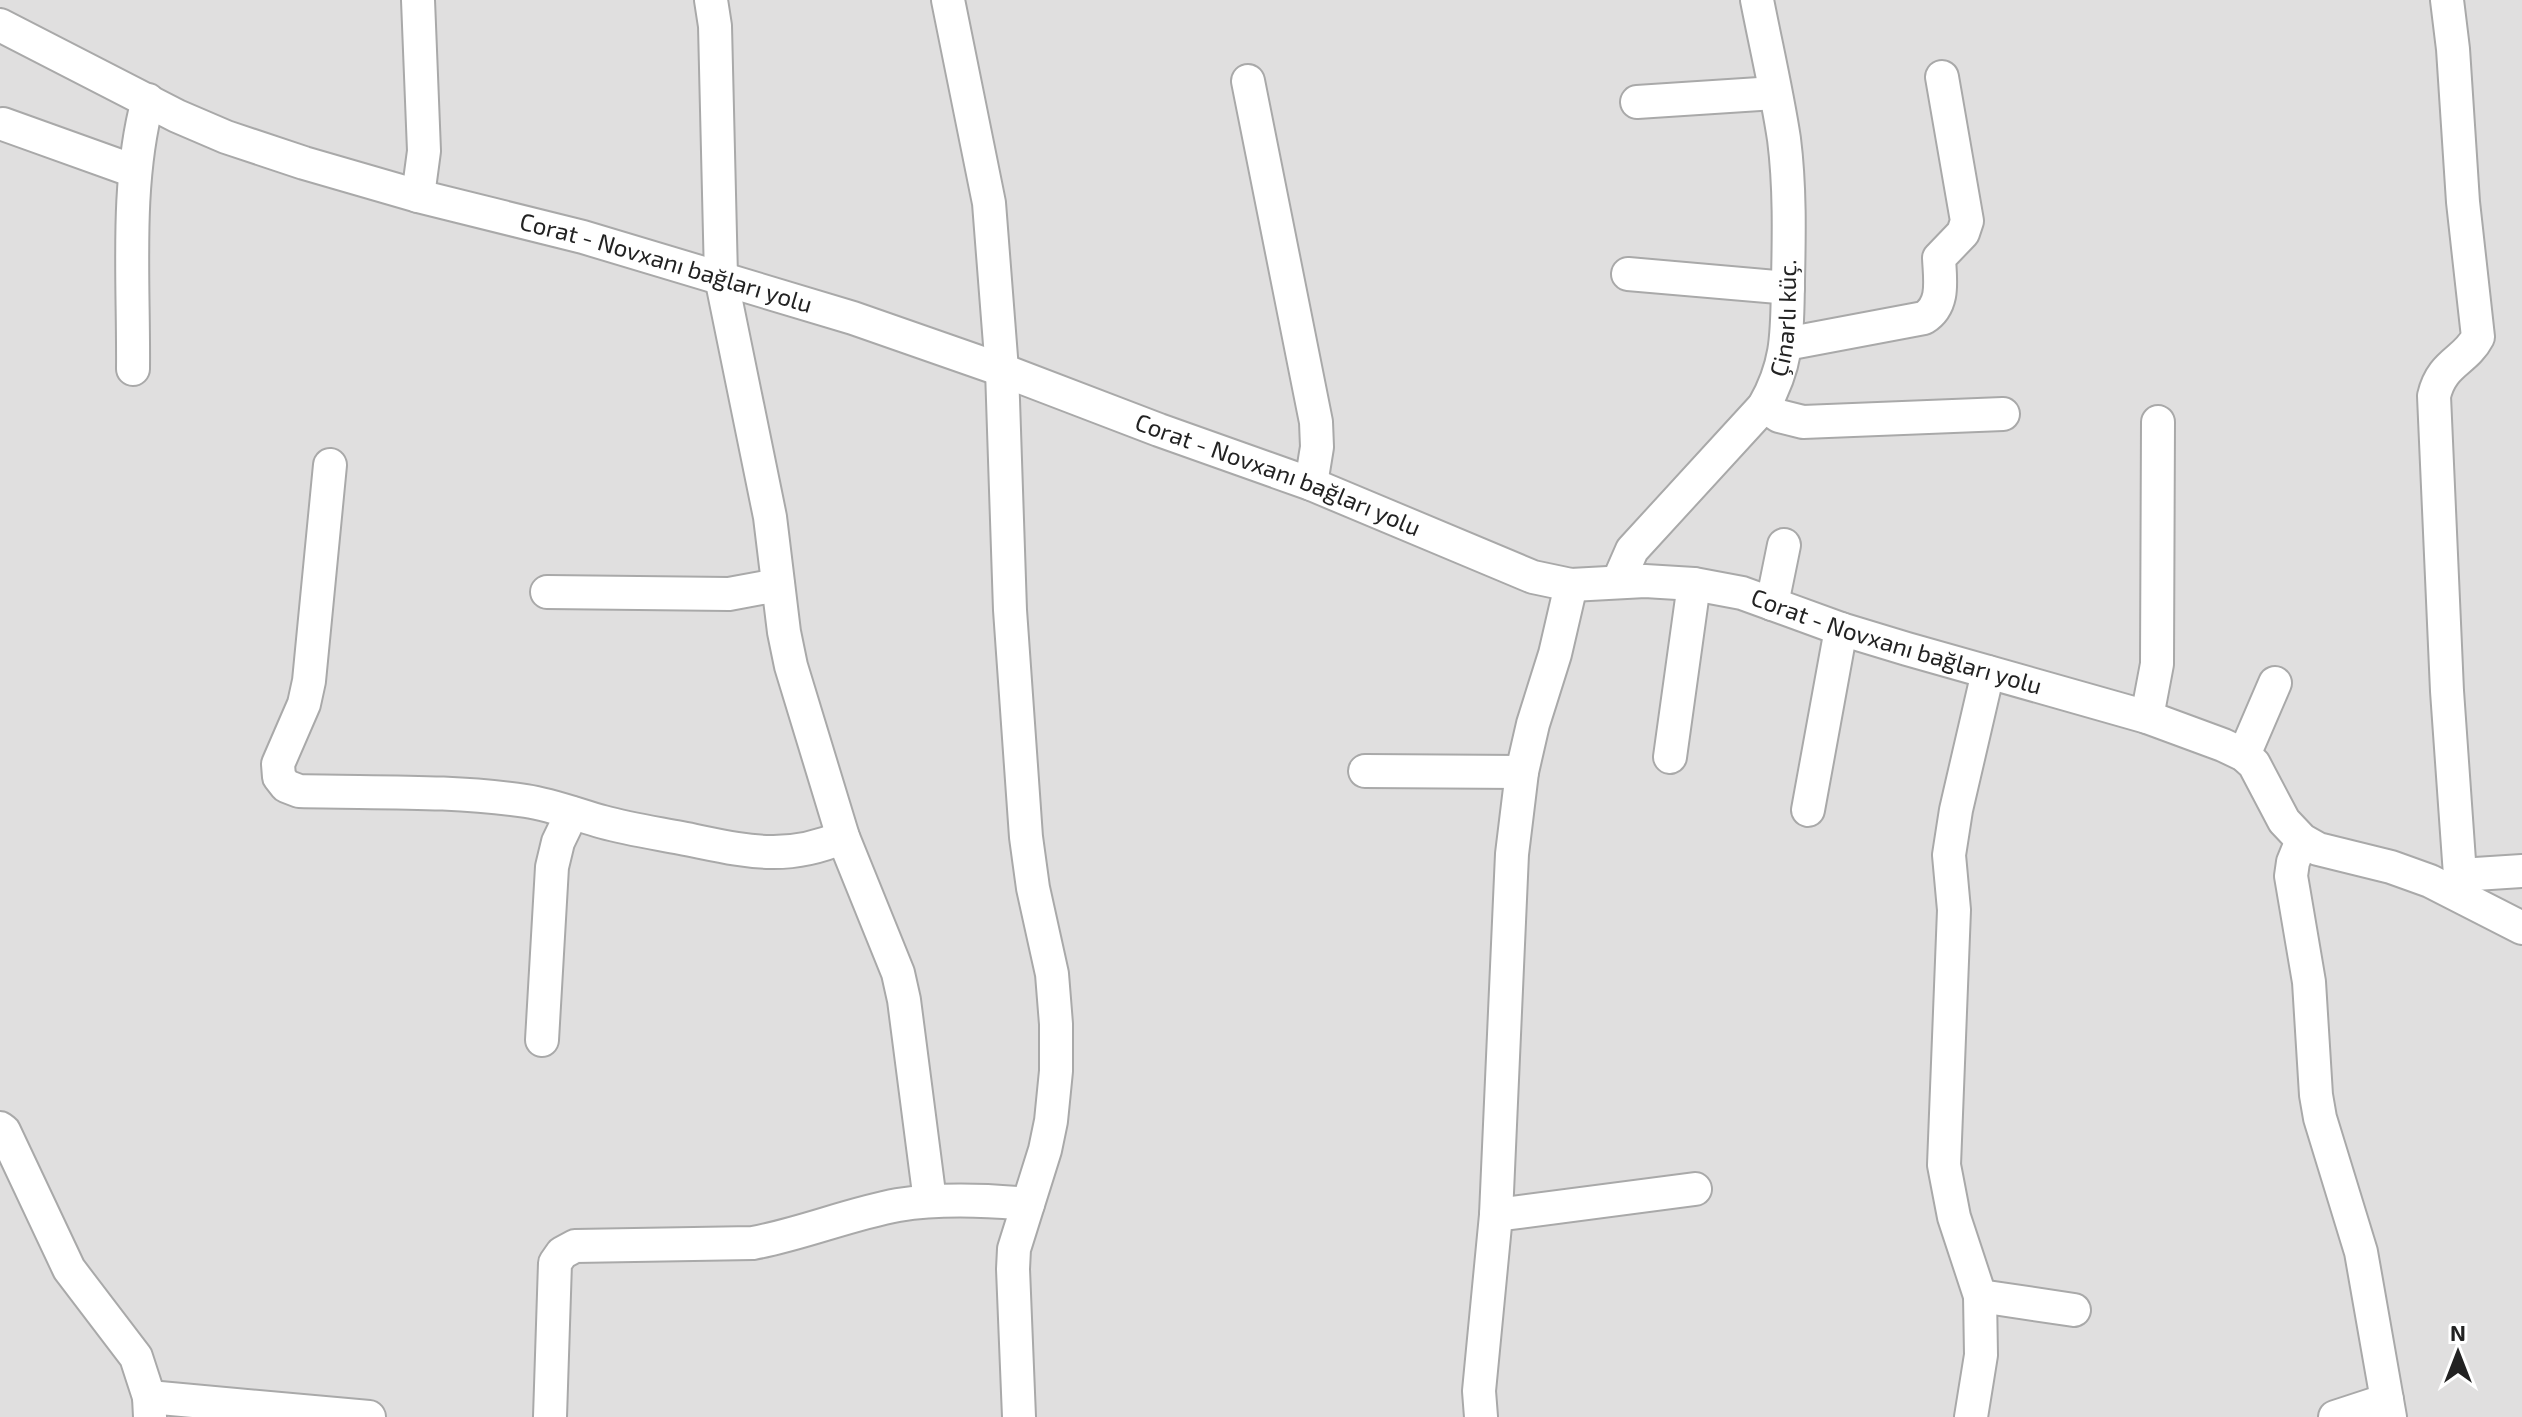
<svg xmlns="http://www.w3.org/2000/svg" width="2522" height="1417" viewBox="0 0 2522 1417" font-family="'Exo 2',sans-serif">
	<rect width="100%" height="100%" fill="#f2efe9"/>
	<path fill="#e0dfdf" d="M0 0H2522V1417H0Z"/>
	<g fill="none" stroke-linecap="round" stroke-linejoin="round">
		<g stroke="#a9a9a9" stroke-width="36">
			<g id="minor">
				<path d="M418 0 424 151 418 196"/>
				<path d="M711 0 715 26 721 277 770 517 784 632 791 666 843 837 898 973 904 1000 930 1201"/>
				<path d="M948 0 989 203 1002 370 1010 610 1026 837 1033 888 1052 974 1056 1024V1071L1051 1121 1045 1150 1014 1249 1013 1269 1019 1417"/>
				<path d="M2447 0 2453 49 2463 202 2478 337C2465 362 2442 362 2434 396L2447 691 2460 875"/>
				<path id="s1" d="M0 25 177 116 226 137 304 163 418 196 583 237 853 318 1002 370 1159 430 1311 484 1533 577 1571 585 1645 581 1694 584 1742 593 1841 629 1907 649 2147 717 2223 745 2244 755 2254 764 2284 821 2302 840 2318 849 2391 867 2430 881 2522 928"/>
				<path d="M1248 81 1316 422 1317 447 1311 484"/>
				<path d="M1637 102 1775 93"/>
				<path d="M3 124 134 171"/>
				<path d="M1628 274 1788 288"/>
				<path d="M1786 344 1924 318C1945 305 1940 280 1939 258L1963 233 1967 221 1942 77"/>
				<path d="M133 369C134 282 125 185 148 100"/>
				<path d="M1764 406 1779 416 1803 422 2003 414"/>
				<path d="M330 465 309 681 304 704 278 764 279 777 286 786 299 791C374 793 452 790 526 801 552 805 578 815 603 822 628 829 655 833 681 838 742 850 783 863 843 837"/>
				<path id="s2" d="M1618 582 1632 550 1764 406C1789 362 1787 331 1788 281 1789 235 1790 186 1784 139 1777 93 1766 46 1757 0"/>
				<path d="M547 592 729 594 778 585"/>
				<path d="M1772 604 1784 545"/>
				<path d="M2147 717 2157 664 2158 422"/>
				<path d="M2244 755 2275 683"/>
				<path d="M1670 757 1694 584"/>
				<path d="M1365 771 1522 772"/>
				<path d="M1808 810 1841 629"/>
				<path d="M2302 840 2293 862 2291 876 2309 982 2316 1095 2320 1118 2361 1252 2390 1417"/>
				<path d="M2452 891 2460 875 2522 871"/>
				<path d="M542 1040 552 867 558 842 572 813"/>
				<path d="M0 1128 4 1131 69 1269 136 1357 149 1397 150 1417"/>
				<path d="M1496 1215 1695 1189"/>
				<path d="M1980 1296 2074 1310"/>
				<path d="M149 1397 369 1417"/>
				<path d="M550 1417 555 1263 562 1253 575 1246 753 1243C802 1234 849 1214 898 1205 941 1198 985 1200 1028 1204"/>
				<path d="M1481 1417 1479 1391 1496 1215 1512 854 1522 772 1533 724 1555 654 1571 585"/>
				<path d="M1971 1417 1981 1355 1980 1296 1954 1217 1944 1165 1954 910 1949 855 1956 810 1988 672"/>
				<path d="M2335 1417 2387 1400"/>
			</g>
		</g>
		<use href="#minor" stroke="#fff" stroke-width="32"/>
	</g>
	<g text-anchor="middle" stroke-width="6" stroke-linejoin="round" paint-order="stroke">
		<g font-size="24" fill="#222" stroke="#fff">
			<text dy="8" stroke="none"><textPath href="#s1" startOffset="710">Corat - Novxanı bağları yolu</textPath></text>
			<text dy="8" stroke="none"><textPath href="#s2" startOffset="322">Çinarlı küç.</textPath></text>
			<text dy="8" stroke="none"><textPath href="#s1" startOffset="1358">Corat - Novxanı bağları yolu</textPath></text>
			<text dy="8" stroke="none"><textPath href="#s1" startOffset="2006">Corat - Novxanı bağları yolu</textPath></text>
		</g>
	</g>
	<g transform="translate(2458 1353)" stroke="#ffffff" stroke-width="6" paint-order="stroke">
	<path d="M0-6L14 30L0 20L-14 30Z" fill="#222222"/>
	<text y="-12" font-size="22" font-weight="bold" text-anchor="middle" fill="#222222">N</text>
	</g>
</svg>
